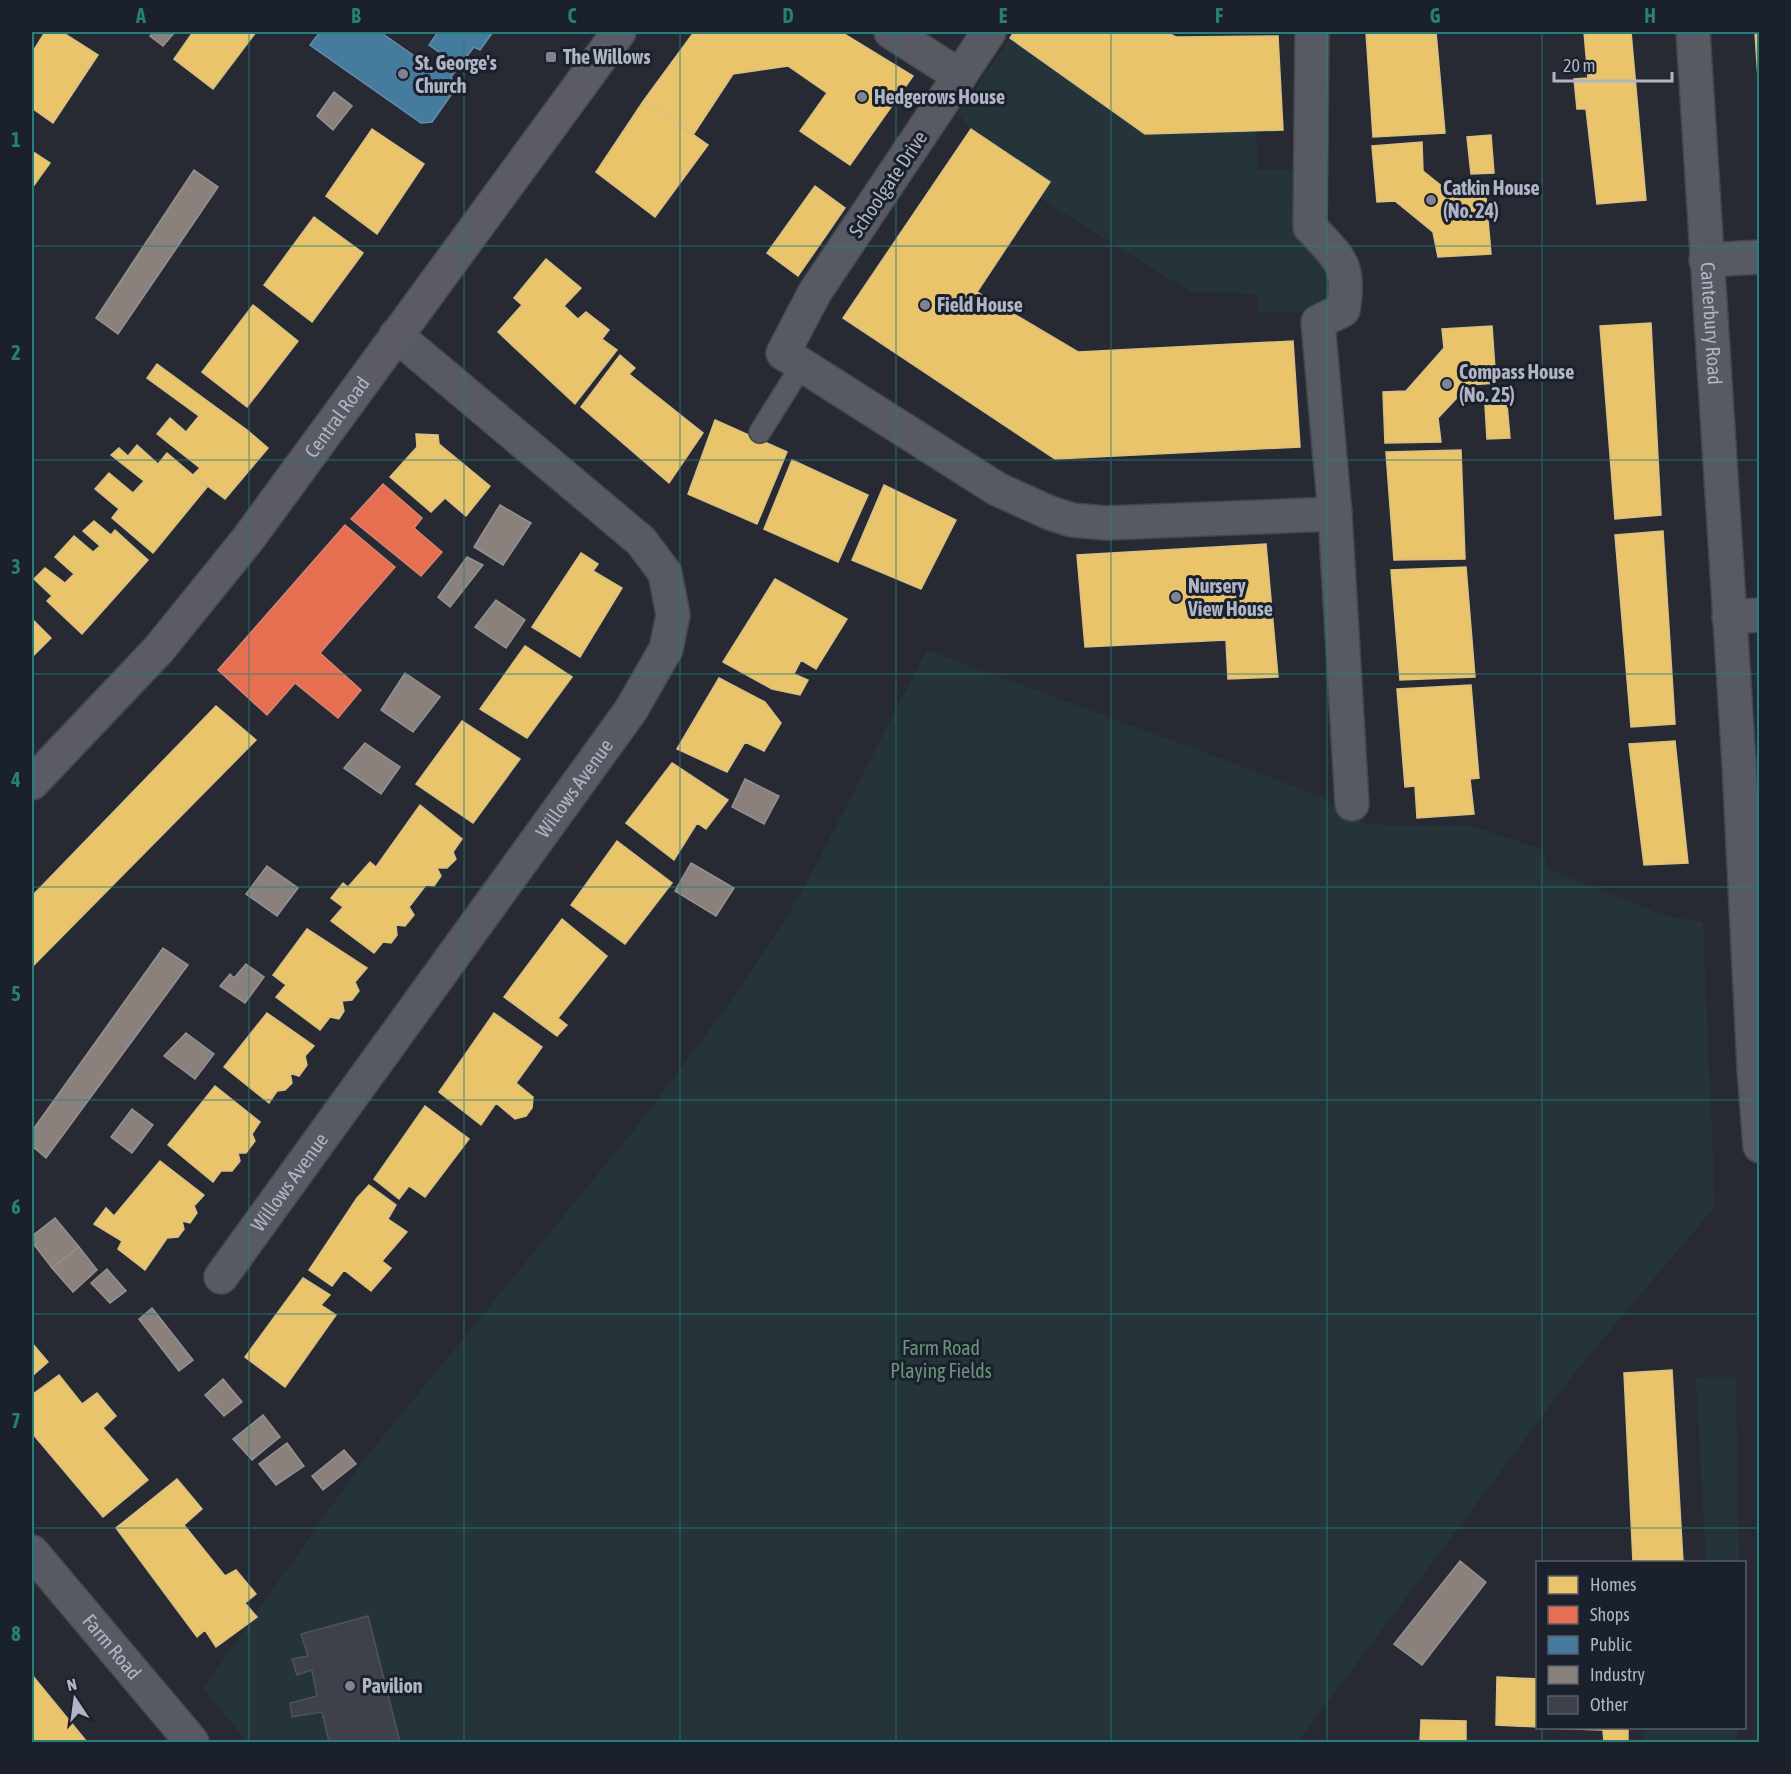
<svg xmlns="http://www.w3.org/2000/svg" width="1791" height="1774" viewBox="0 0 1791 1774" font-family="'Asap Condensed',sans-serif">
	<rect width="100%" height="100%" fill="#272a33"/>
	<path fill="#253439" d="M1010 38 1145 134 1256 131 1258 170H1302L1331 267 1332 301 1316 312H1258L1257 294 1189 291 1046 202 1041 196 1050 182 971 129 958 114Z
		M927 650 1214 756 1319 796 1365 823 1397 826 1467 825 1543 849 1547 868 1665 916 1703 922 1715 1206 1577 1370 1298 1742H247L203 1689 364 1460 643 1119 744 983 801 894Z
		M1696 1377H1736L1739 1562H1706Z
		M1648 1728H1737V1742H1642L1643 1732Z"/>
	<path fill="#e9c46a" stroke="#d8c085" stroke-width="1.5" d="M45 32H62L98 55 53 123 32 108V53Z
		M193 32H256L213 89 174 59Z
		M694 32H841L913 76 850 165 800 131 827 93 788 66 733 74 693 135 644 100Z
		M1014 32H1166L1176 37 1278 36 1283 130 1145 134 1010 38Z
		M1366 32H1436L1445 133 1373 137Z
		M1584 32H1631L1646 200 1597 204 1586 109H1577L1574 79 1588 78Z
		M1755 32H1760V110Z
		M644 100 708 145 655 217 596 172Z
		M372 129 424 164 377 234 326 196Z
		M971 129 1050 182 977 292 1078 352 1293 341 1300 447 1055 459 843 318Z
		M1491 135 1494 173 1471 174 1467 137Z
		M1422 142 1423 171 1458 199 1486 197 1491 254 1438 257 1433 232 1395 201 1377 202 1372 146Z
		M32 151 50 163 32 188Z
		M815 186 845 208 798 276 767 253Z
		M314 217 363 253 312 322 264 285Z
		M546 259 581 288 564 306 578 319 586 312 609 330 602 339 617 350 575 404 498 332 522 305 514 298Z
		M253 305 298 341 247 407 202 372Z
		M1651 323 1661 515 1615 519 1600 326Z
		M1492 326 1496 383 1469 385 1438 418 1441 442 1385 443 1383 392 1406 391 1444 348 1442 329Z
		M620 355 635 368 629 374 703 433 669 483 581 407Z
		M157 364 247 430 268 448 225 499 193 475 200 468 157 434 170 418 186 432 199 416 147 378Z
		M1485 405H1507L1510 438 1487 439Z
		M715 420 787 452 757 524 688 494Z
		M416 434 438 435 439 444 490 486 466 516 445 498 431 512 390 477 417 447Z
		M137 445 158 464 167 453 207 487 153 553 112 518 119 509 95 489 109 473 133 493 144 481 111 455 119 448 128 456Z
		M1461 450 1465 559 1394 560 1386 452Z
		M792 460 868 495 838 562 764 529Z
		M884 485 956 520 921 589 852 560Z
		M94 521 111 535 115 530 148 560 82 634 47 601 52 596 34 579 45 568 65 583 74 574 55 557 74 536 93 552 100 546 83 531Z
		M1663 531 1675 724 1631 727 1615 535Z
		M1266 544 1278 677 1228 679 1226 640 1085 647 1077 555Z
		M581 553 598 564 593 571 622 588 580 657 532 627Z
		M1466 567 1475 677 1400 680 1391 570Z
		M775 579 847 619 816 669 801 660 794 674 808 680 800 695 772 689 723 662Z
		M32 619 51 638 32 657Z
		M525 646 572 677 527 738 480 709Z
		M719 678 765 702 781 723 764 751 745 742 727 772 677 749Z
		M1471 685 1479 778 1470 779 1474 814 1417 818 1415 786 1405 787 1397 689Z
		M216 706 256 740 32 967V896Z
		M462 721 520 759 473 823 416 784Z
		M1675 741 1688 863 1644 865 1629 744Z
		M672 763 728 800 706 829 697 823 674 860 626 823Z
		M420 805 462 839 453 852 456 859 447 868H437L441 876 434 886 426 885 409 907 414 915 405 926 396 925 397 935 391 943 383 942 374 953 331 921 343 907 331 898 343 883 348 887 370 862 376 867Z
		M617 841 672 883 625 944 571 905Z
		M562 919 607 956 558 1018 567 1025 557 1036 504 997Z
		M307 929 367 968 355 982 359 991 352 1000 342 1001 344 1011 339 1019 330 1017 320 1030 276 997 286 985 273 975Z
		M267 1013 314 1046 305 1056 307 1065 299 1076 290 1073 292 1083 285 1090 277 1091 269 1103 224 1067Z
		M494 1013 542 1047 516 1083 533 1097 532 1108 526 1116 515 1119 496 1103 481 1125 439 1092Z
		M215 1086 260 1122 252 1134 255 1141 246 1153H238L240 1161 232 1171H221L213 1182 168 1145Z
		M425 1106 469 1139 425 1197 409 1186 399 1199 374 1179Z
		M160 1161 204 1195 194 1206 197 1213 190 1223 182 1221 184 1229 178 1237 167 1238 145 1270 118 1249 122 1241 94 1224 106 1208 114 1216Z
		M369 1185 396 1205 388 1219 407 1232 382 1261 391 1268 371 1291 344 1270 332 1286 309 1270 357 1198Z
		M303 1278 330 1295 321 1305 336 1315 285 1387 245 1357Z
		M32 1343 48 1362 32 1376Z
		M1672 1370 1683 1562H1633L1624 1373Z
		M59 1375 82 1404 97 1393 116 1416 103 1428 148 1480 103 1517 32 1433V1395Z
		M177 1479 202 1509 184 1525 225 1576 236 1570 256 1594 245 1603 257 1617 216 1647 205 1630 197 1637 116 1528Z
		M32 1675 87 1742H32Z
		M1497 1677 1538 1679V1727L1496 1725Z
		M1421 1720 1466 1721V1742H1420Z
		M1545 1728H1628V1742H1604L1603 1730Z"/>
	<path fill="#e76f51" stroke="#d68474" stroke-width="1.5" d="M383 484 422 518 414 528 442 552 421 576 351 519Z
		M345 525 395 567 320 653 361 690 338 718 295 683 267 715 218 670Z"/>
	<path fill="#457b9d" stroke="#658ca9" stroke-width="1.5" d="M320 32H380L436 71 446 57 429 45 438 32H493L480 50 474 47 451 77 456 88 432 122 421 123 310 45Z"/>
	<path fill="#8a817c" stroke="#959192" stroke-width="1.5" d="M153 32H172L174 33 163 46 150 36Z
		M334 92 352 106 333 130 317 116Z
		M194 170 218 187 118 334 96 318Z
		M500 505 531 523 503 565 474 547Z
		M467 557 483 565 450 607 438 597Z
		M496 600 525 620 506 648 475 627Z
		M405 673 440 697 413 732 381 710Z
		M365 743 400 767 381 794 344 768Z
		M745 779 779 796 764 824 732 807Z
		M691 863 734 888 716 916 675 891Z
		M267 866 298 888 277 916 246 894Z
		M163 948 188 965 46 1158 32 1146V1131Z
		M246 964 264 977 245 1003 220 986 230 974 234 978Z
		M186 1033 214 1054 195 1079 164 1056Z
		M132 1109 153 1125 132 1153 111 1137Z
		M55 1218 79 1247 52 1268 32 1242V1236Z
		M79 1247 97 1270 73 1292 52 1268Z
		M107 1269 126 1291 110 1303 91 1283Z
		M152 1308 193 1360 179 1371 139 1319Z
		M223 1379 242 1402 224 1416 205 1395Z
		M263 1415 280 1437 252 1460 233 1439Z
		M287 1443 304 1466 276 1485 259 1464Z
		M344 1450 356 1464 323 1490 312 1476Z
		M1460 1561 1486 1582 1422 1665 1394 1644Z"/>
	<path fill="#3e414a" stroke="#4f525b" stroke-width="1.5" d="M368 1616 400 1742H329L322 1712 292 1717 290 1703 317 1696 312 1670 297 1675 292 1659 308 1656 301 1634Z"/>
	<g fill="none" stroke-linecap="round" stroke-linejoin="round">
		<g stroke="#43454c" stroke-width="24">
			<path id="service" d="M760 432 802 365"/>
		</g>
		<g stroke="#43454c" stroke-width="36">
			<g id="minor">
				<path d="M891 32 960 76"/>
				<path d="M989 32 815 292 783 353 997 489 1050 513 1072 520 1106 523 1335 514 1318 322 1343 310C1351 264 1339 258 1310 227L1312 32"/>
				<path id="s1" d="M1693 32 1739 763 1754 1068 1760 1146"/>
				<path d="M1706 260 1760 257"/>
				<path d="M1335 514 1352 804"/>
				<path d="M1729 617 1760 615"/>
				<path id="s2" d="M221 1277 631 710 666 649 673 615 665 573 641 541 396 335"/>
			</g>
		</g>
		<g stroke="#43454c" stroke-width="36">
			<g id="tertiary">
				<path id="s3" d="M32 1552 192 1742"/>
			</g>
		</g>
		<g stroke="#444750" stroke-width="36">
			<g id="primary">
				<path id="s4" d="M32 783 159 649 248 539 619 32"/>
			</g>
		</g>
		<use href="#service" stroke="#575a62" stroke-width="21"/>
		<use href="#minor" stroke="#575a62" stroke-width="33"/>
		<use href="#tertiary" stroke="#575a62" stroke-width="33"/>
		<use href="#primary" stroke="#5a5b64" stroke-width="33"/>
	</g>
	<path fill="none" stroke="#277f7b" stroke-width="1.5" stroke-opacity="0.55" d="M249 32V1742M464 32V1742M680 32V1742M896 32V1742M1111 32V1742M1327 32V1742M1542 32V1562M32 246H1760M32 460H1760M32 674H1760M32 887H1760M32 1100H1760M32 1314H1760M32 1528H1760M1542 1728V1742"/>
	<g fill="#808492" stroke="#1b202d" stroke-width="2">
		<rect x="545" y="51" width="12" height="12" rx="3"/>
		<circle cx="403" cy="74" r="6"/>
		<circle cx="862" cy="97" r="6"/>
		<circle cx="1431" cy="200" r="6"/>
		<circle cx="925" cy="305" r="6"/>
		<circle cx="1447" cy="384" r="6"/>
		<circle cx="1176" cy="597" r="6"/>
		<circle cx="350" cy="1686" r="6"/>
	</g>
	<g text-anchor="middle" stroke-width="6" stroke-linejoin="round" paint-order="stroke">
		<g font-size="20" font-weight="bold" fill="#b0b5c5" stroke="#1b202d" text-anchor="start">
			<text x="563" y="64">The Willows</text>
			<text x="415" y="70">St. George's<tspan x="415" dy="23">Church</tspan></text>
			<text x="874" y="104">Hedgerows House</text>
			<text x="1443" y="195">Catkin House<tspan x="1443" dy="23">(No. 24)</tspan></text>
			<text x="937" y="312">Field House</text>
			<text x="1459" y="379">Compass House<tspan x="1459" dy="23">(No. 25)</tspan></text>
			<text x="1188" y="593">Nursery<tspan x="1188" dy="23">View House</tspan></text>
			<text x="362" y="1693">Pavilion</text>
		</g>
		<g font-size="20" fill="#b0b5c5" stroke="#1b202d">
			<text transform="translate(888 184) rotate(-56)" y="7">Schoolgate Drive</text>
			<text dy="7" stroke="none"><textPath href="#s1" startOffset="292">Canterbury Road</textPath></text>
			<text dy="7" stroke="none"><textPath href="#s4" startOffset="477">Central Road</textPath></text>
			<text dy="7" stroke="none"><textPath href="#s2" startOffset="603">Willows Avenue</textPath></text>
			<text dy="7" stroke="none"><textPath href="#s2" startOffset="117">Willows Avenue</textPath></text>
			<text dy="7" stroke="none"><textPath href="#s3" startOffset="124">Farm Road</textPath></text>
		</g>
		<g font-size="20" fill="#69947a" stroke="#1b202d">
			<text x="941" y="1355">Farm Road<tspan x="941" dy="23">Playing Fields</tspan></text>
		</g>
	</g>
	<rect width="1791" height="1774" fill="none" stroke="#1b202d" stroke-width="66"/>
	<rect x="1536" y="1561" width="210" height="168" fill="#1b202d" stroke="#575c6a" stroke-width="1.5"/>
	<rect x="1548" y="1576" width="30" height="18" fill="#e9c46a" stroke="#575c6a" stroke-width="1.5"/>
	<text x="1590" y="1591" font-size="18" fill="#b0b5c5">Homes</text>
	<rect x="1548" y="1606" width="30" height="18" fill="#e76f51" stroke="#575c6a" stroke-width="1.5"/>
	<text x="1590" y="1621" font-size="18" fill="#b0b5c5">Shops</text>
	<rect x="1548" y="1636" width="30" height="18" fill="#457b9d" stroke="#575c6a" stroke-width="1.5"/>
	<text x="1590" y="1651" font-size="18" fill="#b0b5c5">Public</text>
	<rect x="1548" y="1666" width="30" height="18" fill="#8a817c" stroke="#575c6a" stroke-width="1.5"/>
	<text x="1590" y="1681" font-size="18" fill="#b0b5c5">Industry</text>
	<rect x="1548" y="1696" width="30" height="18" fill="#3e414a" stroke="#575c6a" stroke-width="1.5"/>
	<text x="1590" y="1711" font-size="18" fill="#b0b5c5">Other</text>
	<g transform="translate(75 1699) rotate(347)" stroke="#1b202d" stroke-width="4.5" paint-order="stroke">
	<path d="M0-4.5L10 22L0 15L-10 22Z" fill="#b0b5c5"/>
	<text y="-9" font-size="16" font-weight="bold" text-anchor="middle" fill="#b0b5c5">N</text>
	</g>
	<path d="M1554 72v9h118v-9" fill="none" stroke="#b0b5c5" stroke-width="3"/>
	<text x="1563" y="72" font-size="18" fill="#b0b5c5" stroke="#1b202d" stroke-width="4.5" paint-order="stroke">20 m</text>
	<rect x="33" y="33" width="1725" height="1708" fill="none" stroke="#277f7b" stroke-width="2"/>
	<g font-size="20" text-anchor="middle" font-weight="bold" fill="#277f7b">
		<text x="141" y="23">A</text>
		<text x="356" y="23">B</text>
		<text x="572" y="23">C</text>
		<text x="788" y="23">D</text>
		<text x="1003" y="23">E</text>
		<text x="1219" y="23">F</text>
		<text x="1435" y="23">G</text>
		<text x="1650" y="23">H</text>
		<text x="16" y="147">1</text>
		<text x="16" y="360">2</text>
		<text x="16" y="574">3</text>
		<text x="16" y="787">4</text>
		<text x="16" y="1001">5</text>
		<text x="16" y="1214">6</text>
		<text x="16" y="1428">7</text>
		<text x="16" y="1641">8</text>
	</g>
</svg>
